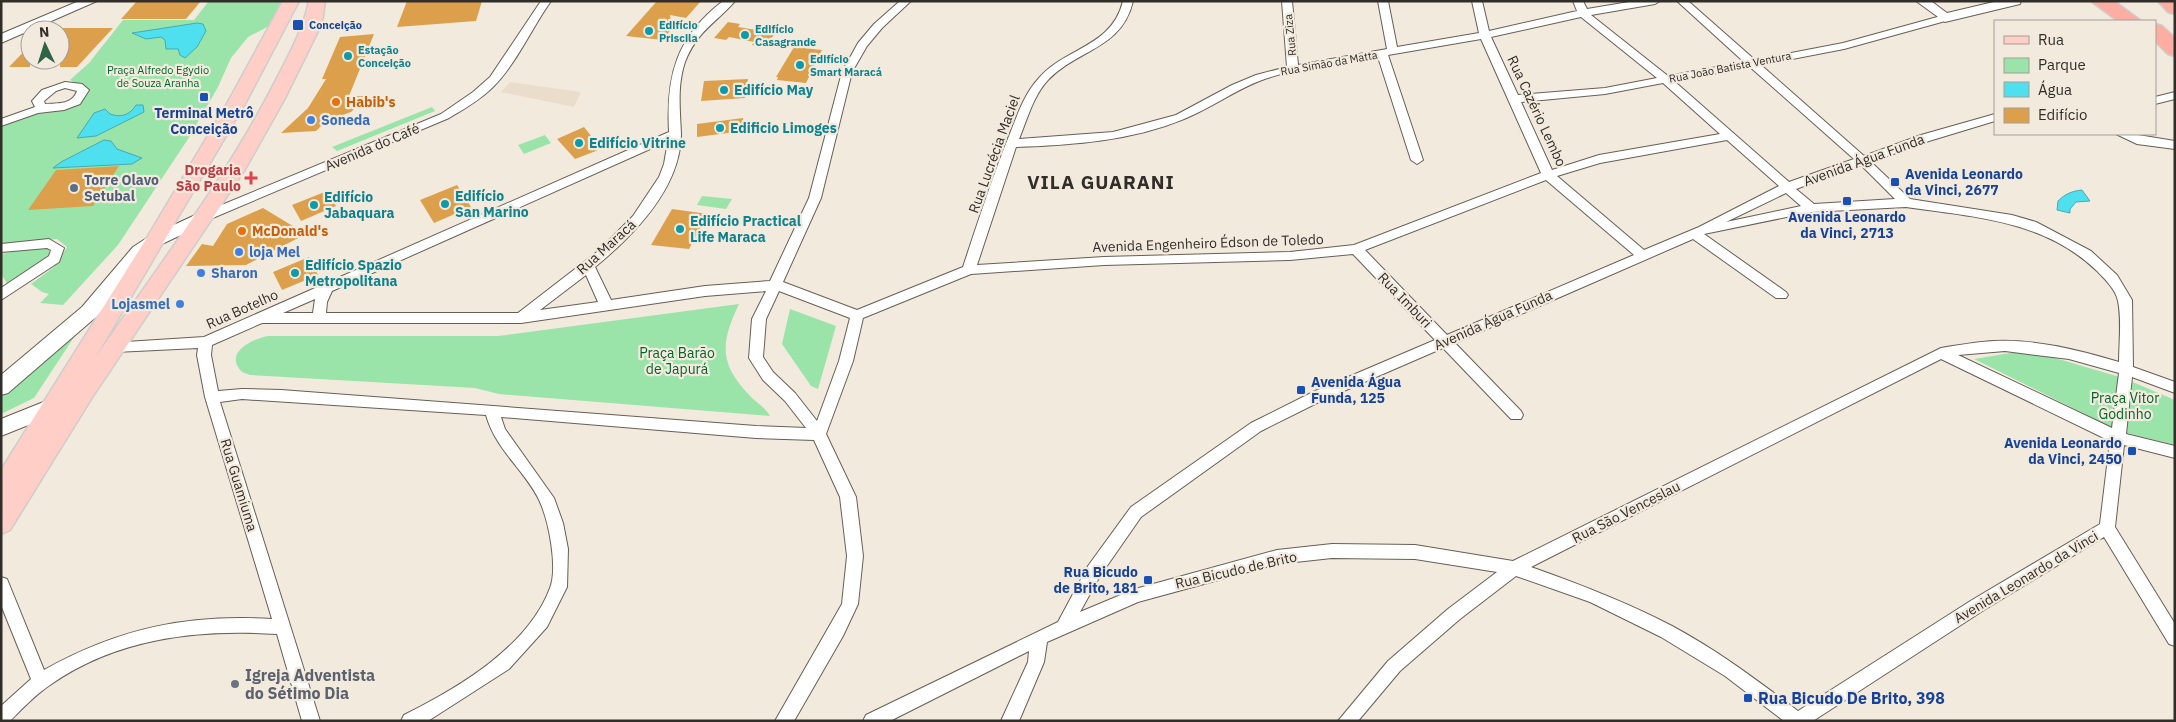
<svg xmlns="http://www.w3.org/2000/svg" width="2176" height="722" viewBox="0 0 2176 722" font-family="'IBM Plex Sans',sans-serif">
	<rect width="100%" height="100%" fill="#f3eade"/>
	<path fill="#ebddcb" d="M510 82 581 92 574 107 501 92Z"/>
	<path fill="#9ae4a9" d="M209 1H288L273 24 248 37 231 58 218 87 188 139 118 245 63 305 40 303 49 294 42 292 31 284 54 267 67 247 57 239 1 244V124L81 98 77 84 70 80 89 63 123 20H194Z
		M432 107 435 111 337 151 332 147Z
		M545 135 551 143 524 154 518 145Z
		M702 196 732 199 726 209 697 205Z
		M32 247 48 248 50 254 9 286 1 274V254Z
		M739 304C720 344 719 364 751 397 757 403 766 408 770 416L499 394 475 388 250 375 242 372C223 353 252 339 268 336H498Z
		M790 309 836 326 818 389 811 386 782 344Z
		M78 331 34 398 1 414V395Z
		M2028 350 2123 378 2175 400V445L2119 431 1974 359Z"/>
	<path fill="#4ee0ee" stroke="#45aab3" d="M197 23 203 24 206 31 197 47 185 58 180 55 178 49H166L165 40 161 37 146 39 132 33Z
		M136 105H143L144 112 96 136 77 138 94 113 105 109 110 114C121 118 130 115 136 105Z
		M104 140 111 141 117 149 142 158 132 164 53 168 61 162Z
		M2082 190 2090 201 2076 202 2070 209V213L2057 210 2058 201C2065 194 2072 191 2082 190Z"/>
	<path fill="#dca04c" d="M137 1H201L186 19H121Z
		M407 1H482L476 21 397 27Z
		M657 1H701L686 18 670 15 672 28 663 40 626 36Z
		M728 22 740 24 738 27 763 31 765 28 778 30 764 47 752 45 754 42 729 37 726 40 714 38Z
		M60 28H113L77 67H60Z
		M374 34 349 96H368L351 112 326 121 316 131 281 133 308 108 326 79H322L340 37Z
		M30 45V67H9Z
		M794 47 822 50 806 83 777 80 778 77H776Z
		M748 79 745 98 701 101 704 81Z
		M743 118V131L697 137V124Z
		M584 127 600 147 596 151 575 159 557 139Z
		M119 166 93 206 28 210 56 170Z
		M457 185 471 207 434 223 420 200Z
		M327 191 336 206 301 221 292 205Z
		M263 208 306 234 246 265 186 266 202 244 213 246 227 224Z
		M672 209 708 214 689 249 651 245Z
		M309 257 318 275 282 290 273 272Z"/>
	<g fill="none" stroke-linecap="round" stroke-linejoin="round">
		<g stroke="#675f55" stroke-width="2">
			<path id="minor" d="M541 1H551C531 29 517 63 493 87 480 100 464 109 449 118L208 220H200L198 217 200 214 441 114 473 92 490 77Z
				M723 1H735C715 24 697 31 685 62 677 86 680 109 681 134 681 188 634 235 595 267L611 300 705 286 770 281 809 198 842 72 858 43 874 24 900 1H911L882 28 867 46 852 72 821 198 783 282 857 310 963 267C978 222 993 175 1011 131 1018 113 1025 93 1039 78 1066 47 1112 47 1123 1H1133C1122 49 1078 49 1048 80 1033 96 1027 120 1019 139L1113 132 1176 115 1232 85 1256 75 1287 67 1282 1H1292L1298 65 1387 49 1378 1H1388L1397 47 1479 33 1472 1H1482L1489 31 1577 11 1573 1H1583L1587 9 1635 1H1660L1655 4 1591 15 1668 76 1744 62 1677 1H1688L1755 60 1843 43 1941 16H1949V20L1844 49 1761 65 1864 156 1921 135 1995 114V121L1929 141 1871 162 1910 199 2012 215 2036 222 2091 251 2117 275 2132 300 2133 367 2175 382V393L2132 377 2126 434 2175 446V458L2124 445 2115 527 2175 624V646L2169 644 2104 537 1984 610 1813 721H1784L1725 676 1661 637 1590 602 1516 576 1460 619 1400 671 1358 721H1338L1388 661 1448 609 1497 572 1415 559 1332 558 1277 564 1138 602 1047 642 1044 662 1019 721H1001L1028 662 1029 651 890 721H863L866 715 1058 622 1088 566 1131 507 1251 423 1313 392 1435 340 1353 254 1290 260 1104 265 971 274 863 318 853 361 826 434 856 497 863 556 858 604 843 636 794 721H775L842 604 847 556 840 497 814 440 756 438 501 417 505 429 554 498 563 523 568 549 567 587 547 627 509 669 428 721H401L404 715C458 688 528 647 550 588 558 568 549 522 540 502 526 471 496 451 486 415L242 399 220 402 320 721H302L277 634C197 629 117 638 50 685 35 695 23 708 10 721H1V706L31 679 1 605V577L7 579 9 584 44 670C119 628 187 614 272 619L205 397 197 355 198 348 115 352 110 351 108 347 110 343 204 337 669 132C666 76 676 37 723 1ZM1581 17 1657 78 1605 88 1518 95 1491 37ZM1481 39 1541 173 1354 245 1290 252 1104 257 977 265 1016 147C1072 145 1131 141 1184 119 1211 108 1235 90 1262 80 1298 67 1340 64 1378 57L1411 160 1417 164 1423 160 1388 55ZM1750 67 1854 159 1789 182 1674 81ZM1663 83 1720 134 1599 155 1552 170 1521 102 1605 94ZM1727 140 1779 186 1699 227 1644 250 1557 176 1600 163ZM668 141 664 164 659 177 633 216 597 252 518 313H326L327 302 332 291ZM1861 165 1895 199 1814 204 1796 189ZM1546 180 1634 255 1447 335 1365 250ZM1786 193 1801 206 1726 222ZM1906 207C1974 217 2044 220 2097 271 2105 279 2116 290 2118 301 2122 320 2119 343 2119 362 2079 350 2036 339 1994 341 1976 342 1959 345 1941 348L1513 561 1415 545 1332 544 1277 550 1135 589 1080 612 1100 576 1141 517 1261 431 1323 400 1443 348 1511 419H1521L1523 415 1521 411 1455 343 1693 239 1776 298H1786L1788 295 1786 292 1704 234 1811 212ZM586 275 598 302 540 310ZM766 291 752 319 749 358 763 380 785 401 806 428 756 426 281 390 242 389 218 391 211 355 212 345 262 323H521L705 296ZM779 291 850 318 839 361 817 421 795 393 773 372 763 357 766 319ZM315 299 313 313H283ZM2005 351 2069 359 2119 373 2112 428 1958 355ZM1941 359 2110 441 2100 524 1972 600 1798 711C1758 681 1717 650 1672 626 1626 602 1579 584 1531 567Z
				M65 82 82 84 89 90 80 104 64 110 38 113 1 126V119L35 107 32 101 42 90ZM65 88 77 91C72 105 58 103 45 104L44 101 56 91Z
				M2175 92V99L2155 104V97Z
				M2116 134H2132L2175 141V149L2137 144Z
				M49 239 64 248 59 262 1 300V288L49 256 51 250 47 248 1 252V244Z"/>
		</g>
		<g stroke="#675f55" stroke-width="2">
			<path id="tertiary" d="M79 1H97L1 43V34Z
				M1916 1H1931L1947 13 1998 1H2021L2020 4 1945 22Z"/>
		</g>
		<g stroke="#675f55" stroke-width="2">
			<path id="secondary" d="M204 211 210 213 213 217 210 221 162 244 147 257 96 317 8 393 1 395V375L82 307 133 247 150 236Z
				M61 395 68 397 71 403 68 409 1 436V419Z"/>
		</g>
		<g stroke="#cecdcc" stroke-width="3">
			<path id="primary" d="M283 1H299L246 102 95 358C158 267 227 177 277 78 290 53 303 29 309 1H325L322 23 284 100 244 171 91 399 10 530 1 534V470L148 236 228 102Z"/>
		</g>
		<g stroke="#cecdcc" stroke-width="3">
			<path id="motorway" d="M2091 1H2114L2141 21H2118Z
				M2158 1H2175V14L2168 12Z
				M2155 24 2162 26 2175 38V56L2168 54 2155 41Z"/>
		</g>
		<use href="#minor" fill="#fff" fill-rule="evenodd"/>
		<use href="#tertiary" fill="#fff" fill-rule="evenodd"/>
		<use href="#secondary" fill="#fff" fill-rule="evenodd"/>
		<use href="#primary" fill="#fecec7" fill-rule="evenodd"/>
		<use href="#motorway" fill="#fdada2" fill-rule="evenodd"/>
	</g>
	<g fill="#1a4fb4" stroke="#f3eade" stroke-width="2">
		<rect x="292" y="19" width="12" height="12" rx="2.5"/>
		<rect x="199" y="92" width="10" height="10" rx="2.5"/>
		<rect x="1890" y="177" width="10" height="10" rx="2.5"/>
		<rect x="1842" y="196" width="10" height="10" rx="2.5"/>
		<rect x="1296" y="385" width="10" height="10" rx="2.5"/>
		<rect x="2127" y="446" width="10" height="10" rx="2.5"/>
		<rect x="1143" y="575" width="10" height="10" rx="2.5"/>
		<rect x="1743" y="693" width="10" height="10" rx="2.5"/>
	</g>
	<g fill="#0f9aa8" stroke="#f3eade" stroke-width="2">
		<circle cx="649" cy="31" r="5"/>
		<circle cx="745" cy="35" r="5"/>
		<circle cx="348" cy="56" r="5"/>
		<circle cx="800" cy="65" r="5"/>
		<circle cx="724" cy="90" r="5"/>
		<circle cx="720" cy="128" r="5"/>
		<circle cx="579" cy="143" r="5"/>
		<circle cx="445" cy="204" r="5"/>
		<circle cx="314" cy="205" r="5"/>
		<circle cx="680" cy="229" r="5"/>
		<circle cx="295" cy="273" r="5"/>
	</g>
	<g fill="#e8710a" stroke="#f3eade" stroke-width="2">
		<circle cx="336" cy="102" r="5"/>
		<circle cx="242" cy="231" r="5"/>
	</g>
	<g fill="#3f7fe0" stroke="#f3eade" stroke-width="2">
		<circle cx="311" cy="120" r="5"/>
		<circle cx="239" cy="252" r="5"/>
		<circle cx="201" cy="273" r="5"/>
		<circle cx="180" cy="304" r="5"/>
	</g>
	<path fill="#e0444e" stroke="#f3eade" stroke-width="2" d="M248.5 170.5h5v5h5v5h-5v5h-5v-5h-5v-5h5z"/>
	<circle fill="#5c6f8a" stroke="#f3eade" stroke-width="2" cx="74" cy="188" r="5"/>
	<circle fill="#6b7280" stroke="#f3eade" stroke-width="2" cx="235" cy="684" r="5"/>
	<g text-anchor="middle" stroke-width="4.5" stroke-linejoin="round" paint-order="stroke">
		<g font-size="11" font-weight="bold" fill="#164399" stroke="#f3eade" text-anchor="start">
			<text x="309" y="29">Conceição</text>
		</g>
		<g font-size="11" font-weight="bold" fill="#0d838f" stroke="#f3eade" text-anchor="start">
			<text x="659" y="29">Edifício<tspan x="659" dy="13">Priscila</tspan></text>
			<text x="755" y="33">Edifício<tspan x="755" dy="13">Casagrande</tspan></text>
			<text x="358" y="54">Estação<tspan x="358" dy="13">Conceição</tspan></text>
			<text x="810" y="63">Edifício<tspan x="810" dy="13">Smart Maracá</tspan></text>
		</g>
		<g font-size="11" fill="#312d29" stroke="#f3eade">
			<text transform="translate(1290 35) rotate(-96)" y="4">Rua Ziza</text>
			<text transform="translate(1329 63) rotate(-10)" y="4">Rua Simão da Matta</text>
			<text transform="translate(1730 67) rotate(-11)" y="4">Rua João Batista Ventura</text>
		</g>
		<g font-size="11" fill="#00652b" stroke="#f3eade">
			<text x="158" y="74">Praça Alfredo Egydio<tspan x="158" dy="13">de Souza Aranha</tspan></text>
		</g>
		<g font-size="14" font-weight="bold" fill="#0d838f" stroke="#f3eade" text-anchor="start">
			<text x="734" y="95">Edifício May</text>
			<text x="730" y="133">Edificio Limoges</text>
			<text x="589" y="148">Edifício Vitrine</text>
			<text x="455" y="201">Edifício<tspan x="455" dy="16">San Marino</tspan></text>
			<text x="324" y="202">Edifício<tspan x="324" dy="16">Jabaquara</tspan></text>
			<text x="690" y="226">Edifício Practical<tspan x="690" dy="16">Life Maraca</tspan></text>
			<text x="305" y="270">Edifício Spazio<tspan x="305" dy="16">Metropolitana</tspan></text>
		</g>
		<g font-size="14" font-weight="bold" fill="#c56008" stroke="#f3eade" text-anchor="start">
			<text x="346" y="107">Habib's</text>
			<text x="252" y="236">McDonald's</text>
		</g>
		<g font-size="14" fill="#312d29" stroke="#f3eade">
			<text transform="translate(1537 111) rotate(65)" y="5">Rua Cazério Lembo</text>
			<text transform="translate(372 147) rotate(-23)" y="5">Avenida do Café</text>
			<text transform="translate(994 154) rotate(-70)" y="5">Rua Lucrécia Maciel</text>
			<text transform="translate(1864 160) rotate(-20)" y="5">Avenida Água Funda</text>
			<text transform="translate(1208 243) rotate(-2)" y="5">Avenida Engenheiro Édson de Toledo</text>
			<text transform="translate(606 247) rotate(-42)" y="5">Rua Maracá</text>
			<text transform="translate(1405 300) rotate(46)" y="5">Rua Imburi</text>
			<text transform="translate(242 309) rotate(-24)" y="5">Rua Botelho</text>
			<text transform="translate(1493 320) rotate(-24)" y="5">Avenida Água Funda</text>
			<text transform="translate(239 485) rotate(73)" y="5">Rua Guamiuma</text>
			<text transform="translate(1626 512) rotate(-27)" y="5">Rua São Venceslau</text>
			<text transform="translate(1236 570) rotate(-13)" y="5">Rua Bicudo de Brito</text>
			<text transform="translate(2026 577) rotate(-31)" y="5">Avenida Leonardo da Vinci</text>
		</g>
		<g font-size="14" font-weight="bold" fill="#164399" stroke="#f3eade">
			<text x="204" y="118">Terminal Metrô<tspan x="204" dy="16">Conceição</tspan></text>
			<text x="1905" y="179" text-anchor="start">Avenida Leonardo<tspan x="1905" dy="16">da Vinci, 2677</tspan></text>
			<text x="1847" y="222">Avenida Leonardo<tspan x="1847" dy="16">da Vinci, 2713</tspan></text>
			<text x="1311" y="387" text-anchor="start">Avenida Água<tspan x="1311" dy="16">Funda, 125</tspan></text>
			<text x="2122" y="448" text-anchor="end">Avenida Leonardo<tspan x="2122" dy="16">da Vinci, 2450</tspan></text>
			<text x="1138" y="577" text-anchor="end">Rua Bicudo<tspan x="1138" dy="16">de Brito, 181</tspan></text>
		</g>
		<g font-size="14" font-weight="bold" fill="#366cbe" stroke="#f3eade" text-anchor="start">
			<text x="321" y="125">Soneda</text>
			<text x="249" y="257">loja Mel</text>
			<text x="211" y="278">Sharon</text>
			<text x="170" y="309" text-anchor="end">Lojasmel</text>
		</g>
		<g font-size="14" font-weight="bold" fill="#be3a42" stroke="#f3eade" text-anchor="end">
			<text x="241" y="175">Drogaria<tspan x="241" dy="16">São Paulo</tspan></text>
		</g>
		<g font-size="14" font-weight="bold" fill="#4e5e75" stroke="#f3eade" text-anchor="start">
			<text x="84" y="185">Torre Olavo<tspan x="84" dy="16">Setubal</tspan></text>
		</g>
		<g font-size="14" fill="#00652b" stroke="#f3eade">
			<text x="677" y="358">Praça Barão<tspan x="677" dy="16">de Japurá</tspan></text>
			<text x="2125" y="403">Praça Vitor<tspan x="2125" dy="16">Godinho</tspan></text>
		</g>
		<g font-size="16" font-weight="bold" fill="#5b616d" stroke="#f3eade" text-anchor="start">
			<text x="245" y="681">Igreja Adventista<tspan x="245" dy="18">do Sétimo Dia</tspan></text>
		</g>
		<g font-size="16" font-weight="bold" fill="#164399" stroke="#f3eade" text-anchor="start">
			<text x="1758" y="704">Rua Bicudo De Brito, 398</text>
		</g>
		<g font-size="19" font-weight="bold" letter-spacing="1" fill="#312d29" stroke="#f3eade">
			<text x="1101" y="189">VILA GUARANI</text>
		</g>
	</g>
	<rect width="2176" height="722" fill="none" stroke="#312d29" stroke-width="5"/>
	<rect x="1994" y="20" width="162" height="115" fill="#f3eade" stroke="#a59e96"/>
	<rect x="2004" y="36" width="25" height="8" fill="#fecec7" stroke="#a59e96"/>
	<text x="2038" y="45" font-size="15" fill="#312d29">Rua</text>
	<rect x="2004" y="58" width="25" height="15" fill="#9ae4a9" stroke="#a59e96"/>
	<text x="2038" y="70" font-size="15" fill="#312d29">Parque</text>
	<rect x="2004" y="82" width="25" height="15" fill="#4ee0ee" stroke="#a59e96"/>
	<text x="2038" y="95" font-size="15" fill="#312d29">Água</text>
	<rect x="2004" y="108" width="25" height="15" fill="#dca04c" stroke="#a59e96"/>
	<text x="2038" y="120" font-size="15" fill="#312d29">Edifício</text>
	<g transform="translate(45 45) rotate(356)"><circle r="24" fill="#f3eade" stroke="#a59e96"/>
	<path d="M0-4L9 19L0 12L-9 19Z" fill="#2f6247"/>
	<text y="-8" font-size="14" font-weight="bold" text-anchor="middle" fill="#312d29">N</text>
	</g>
</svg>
